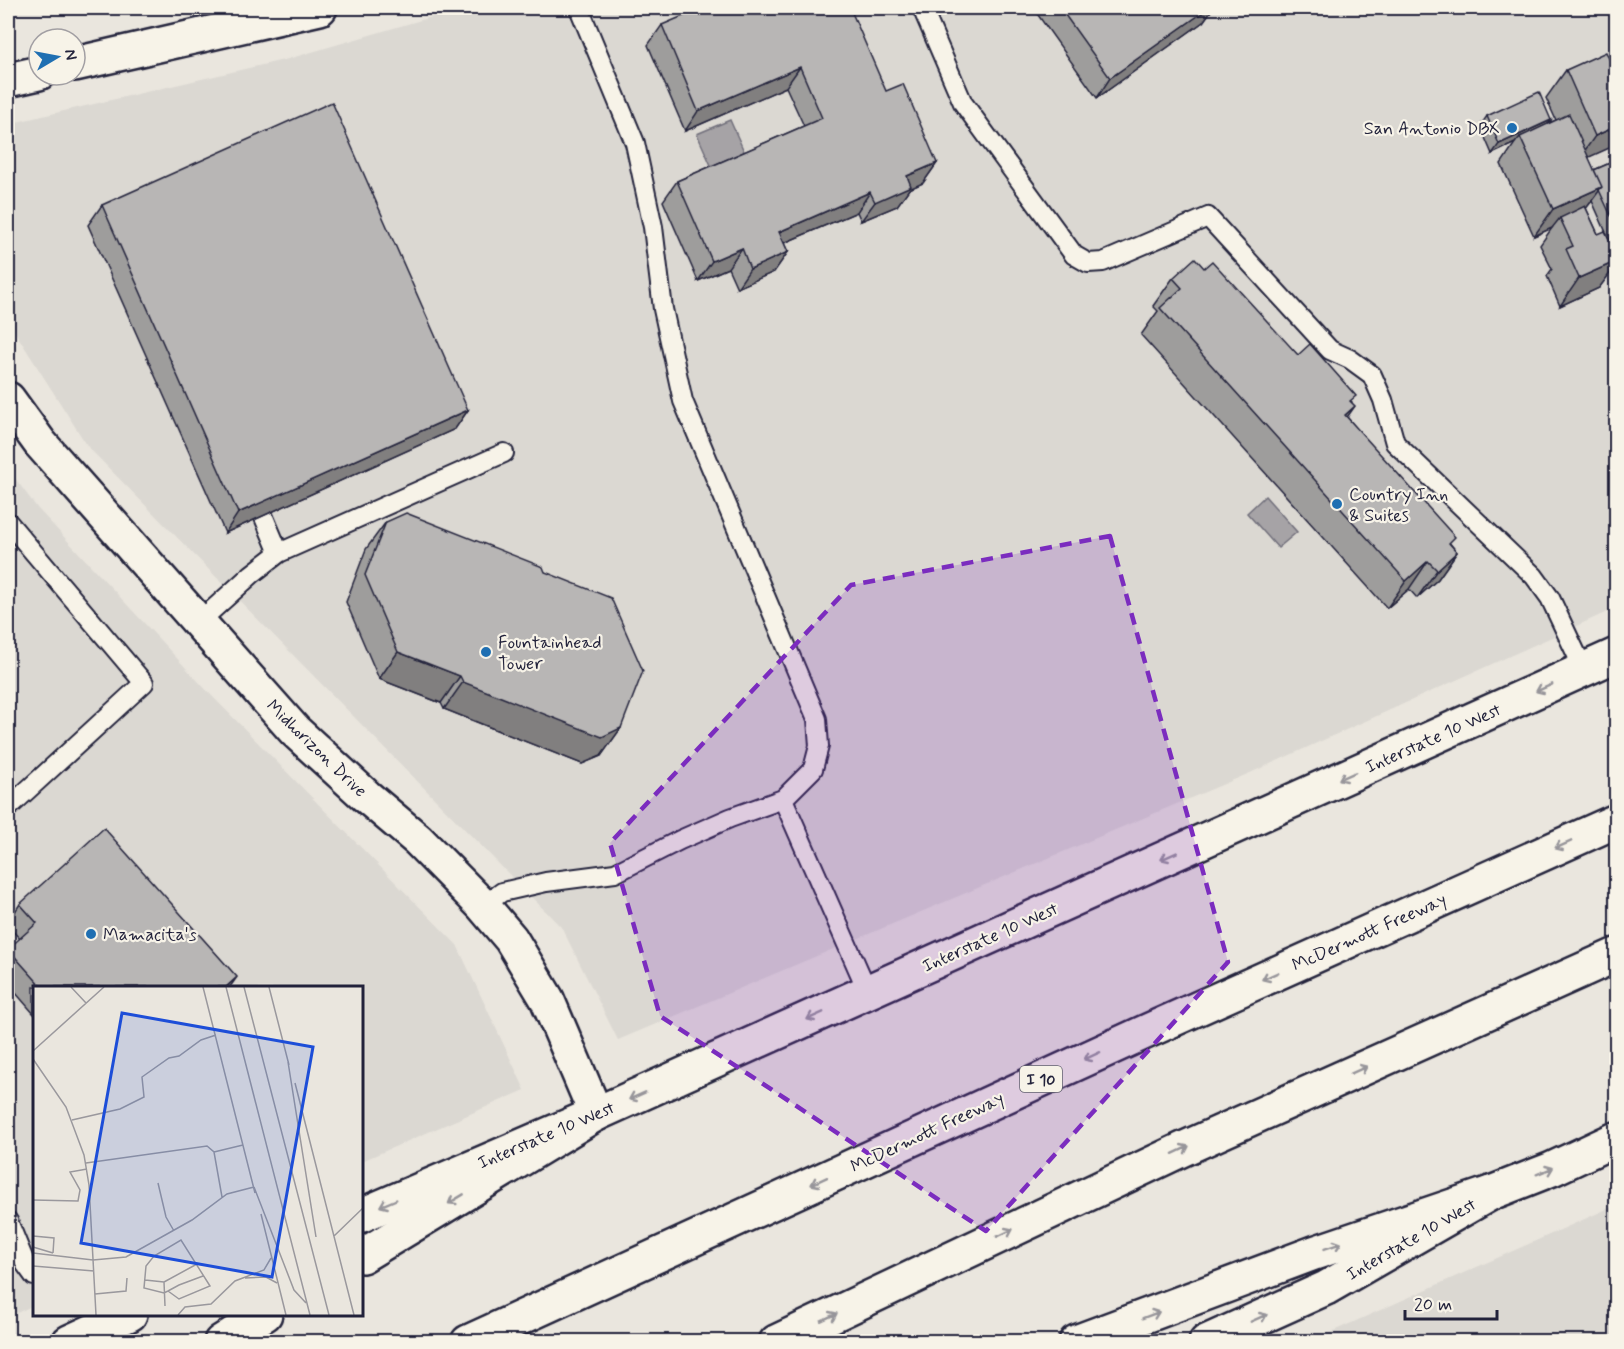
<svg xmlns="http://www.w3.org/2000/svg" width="1624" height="1349" viewBox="0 0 1624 1349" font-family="Mynerve,sans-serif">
	<rect width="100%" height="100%" fill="#eae6de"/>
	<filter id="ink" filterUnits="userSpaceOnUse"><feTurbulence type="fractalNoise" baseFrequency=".0167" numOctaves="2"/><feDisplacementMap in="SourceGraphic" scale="12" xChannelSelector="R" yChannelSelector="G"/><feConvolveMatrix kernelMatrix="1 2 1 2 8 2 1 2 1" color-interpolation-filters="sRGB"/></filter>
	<g filter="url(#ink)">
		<path fill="#dbd8d2" d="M462 8H1616V608L1250 773 618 1040 562 928 88 447 8 321V124L288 59Z
			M8 469 38 509 212 696 457 945 525 1090 362 1161V988H34V1305L8 1317Z
			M1616 1205V1341H1311Z"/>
		<path fill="#a6a3a6" stroke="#716f7b" stroke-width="1.5" d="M730 120 747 158 714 172 697 134Z
			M1265 496 1297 532 1278 548 1247 513Z"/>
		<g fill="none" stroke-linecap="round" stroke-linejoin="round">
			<g stroke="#22223b" stroke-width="22">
				<path id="service" d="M922 8 963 103 1074 255 1088 263 1103 262 1208 217 1330 350 1350 359 1372 375 1383 400 1395 443 1534 576 1550 598 1584 670
					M263 515 279 553
					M8 522 144 683 8 808
					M199 622 252 574 279 553 504 453
					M783 799 868 992
					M483 906 502 892 546 882 615 873 680 840 730 818 783 799 813 769 819 746 817 719 683 401 663 309 653 227 635 143 579 8
					M8 1221 26 1265 34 1276"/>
			</g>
			<g stroke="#22223b" stroke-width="38">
				<path id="minor" d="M75 64 320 8
					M8 80 39 73
					M8 399 40 443 295 731 366 796 418 840 483 906 511 939 547 999 596 1114"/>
			</g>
			<g stroke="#22223b" stroke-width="38">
				<path id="secondary" d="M362 1215 596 1114 1616 655
					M69 1342 130 1314
					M1206 1342 1326 1288 1491 1193 1552 1169 1616 1139"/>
			</g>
			<g stroke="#22223b" stroke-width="38">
				<path id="motorway" d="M362 1256 596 1114
					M221 1342 265 1314
					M468 1342 1143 1033 1616 821
					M776 1342 1183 1149 1616 955
					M1076 1342 1314 1253 1491 1193"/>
			</g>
			<use href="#service" stroke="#f7f3e8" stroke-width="18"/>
			<use href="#minor" stroke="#f7f3e8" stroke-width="33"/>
			<use href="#secondary" stroke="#f7f3e8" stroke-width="33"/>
			<use href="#motorway" stroke="#f7f3e8" stroke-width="33"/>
		</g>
		<path fill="#9e9d9c" stroke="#22223b" stroke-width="1.5" d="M1033 8H1213L1203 22 1097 98Z
			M662 25 886 91 937 163 923 183 909 189 897 206 861 221 857 212 784 243 788 252 774 272 737 288 728 268 698 281 663 201 677 181 804 126 786 87 685 131 648 45Z
			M1617 58V144L1588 157 1594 170 1617 160V246L1613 248 1592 201 1586 208 1598 234 1617 261V264L1599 288 1560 306 1547 276 1552 269 1540 245 1552 228 1534 236 1501 164 1515 143 1492 154 1480 126 1487 116 1549 123 1556 120 1546 98 1566 70 1610 61Z
			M102 205 468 410 455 429 225 533 88 225Z
			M1204 268 1298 355 1352 402 1347 417 1457 552 1438 579 1417 598 1409 589 1387 608 1141 335 1158 311 1153 306 1173 278Z
			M386 522 545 572 621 728 601 756 582 764 444 709 441 703 379 679 346 602 366 549Z
			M20 904 230 987H34V1014L8 984V950L20 939 8 926V922Z"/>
		<path fill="#817f7f" stroke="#22223b" stroke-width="1.5" d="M1209 8H1213L1203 22 1097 98 1110 78Z
			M800 67 786 87 685 131 698 111Z
			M1551 120 1544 130 1520 137 1515 143 1492 154 1499 144Z
			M1617 126 1616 145 1576 163 1595 136Z
			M937 163 923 183 909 189 897 206 861 221 875 202 907 176Z
			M1602 187 1582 214 1560 218 1552 228 1534 236 1553 209Z
			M870 192 857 212 765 251 779 232Z
			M742 248 728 268 698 281 712 261Z
			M788 252 774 272 737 288 750 269Z
			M1617 261V264L1599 288 1560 306 1579 278Z
			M1355 406 1336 433 1345 415Z
			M468 410 455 429 225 533 238 513Z
			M1457 552 1438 579 1417 598 1437 570Z
			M1428 561 1409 589 1387 608 1406 581Z
			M398 652 460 676 441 703 379 679Z
			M463 682 621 728 601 756 582 764 444 709Z
			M237 977 230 987H226Z"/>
		<path fill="#b8b6b5" stroke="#22223b" stroke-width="1.5" d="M702 8H850L886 91 903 84 937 163 907 176 911 186 875 202 870 192 779 232 788 252 750 269 742 248 712 261 677 181 822 118 800 67 698 111 662 25Z
			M1060 8H1209L1110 78Z
			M1606 52 1617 76V126L1595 136 1566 70Z
			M1617 58V76L1610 61Z
			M1539 92 1551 120 1499 144 1487 116Z
			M332 102 468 410 238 513 102 205Z
			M1569 114 1602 187 1553 209 1520 137Z
			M1617 160V229L1599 190 1602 187 1594 170Z
			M1585 206 1598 234 1605 231 1617 256V261L1579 278 1566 249 1573 246 1560 218Z
			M1195 258 1204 268 1212 261 1298 355 1310 344 1356 396 1350 401 1355 406 1345 415 1455 537 1449 543 1457 552 1437 570 1428 561 1406 581 1160 308 1182 288 1173 278Z
			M406 513 543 567 545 572 611 598 643 671 621 728 602 737 463 682 460 676 398 652 365 575 386 522Z
			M104 828 237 977 226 987H42L8 949 37 923 20 904Z"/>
		<defs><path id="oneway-shaft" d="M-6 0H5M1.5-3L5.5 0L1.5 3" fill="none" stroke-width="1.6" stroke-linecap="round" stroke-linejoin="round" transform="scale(1.5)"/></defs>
		<g stroke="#97959a">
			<use href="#oneway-shaft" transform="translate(1544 688) rotate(156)"/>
			<use href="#oneway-shaft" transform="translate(1347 776) rotate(156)"/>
			<use href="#oneway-shaft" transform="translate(1563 845) rotate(156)"/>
			<use href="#oneway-shaft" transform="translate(1169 856) rotate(156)"/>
			<use href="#oneway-shaft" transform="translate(1270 976) rotate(156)"/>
			<use href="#oneway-shaft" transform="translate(815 1016) rotate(156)"/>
			<use href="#oneway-shaft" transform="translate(1092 1056) rotate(155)"/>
			<use href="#oneway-shaft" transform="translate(1359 1070) rotate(-24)"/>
			<use href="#oneway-shaft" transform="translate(637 1096) rotate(156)"/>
			<use href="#oneway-shaft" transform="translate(1181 1150) rotate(-25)"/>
			<use href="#oneway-shaft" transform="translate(1545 1171) rotate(-22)"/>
			<use href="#oneway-shaft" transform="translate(819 1181) rotate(155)"/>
			<use href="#oneway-shaft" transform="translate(456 1199) rotate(149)"/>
			<use href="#oneway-shaft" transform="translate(388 1203) rotate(157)"/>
			<use href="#oneway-shaft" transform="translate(1005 1233) rotate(-25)"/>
			<use href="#oneway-shaft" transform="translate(1333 1246) rotate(-19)"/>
			<use href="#oneway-shaft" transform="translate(1151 1315) rotate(-21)"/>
			<use href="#oneway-shaft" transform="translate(829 1317) rotate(-25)"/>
			<use href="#oneway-shaft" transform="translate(1259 1318) rotate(-24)"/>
		</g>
	</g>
	<path fill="#7b2cbf" fill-opacity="0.2" stroke="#7b2cbf" stroke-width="4.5" stroke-dasharray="12 8" stroke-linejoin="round" d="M1110 536 1228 962 986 1231 660 1016 610 843 851 585Z"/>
	<g fill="#1f6fb2" stroke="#f7f3e8" stroke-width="2">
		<circle cx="1512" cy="128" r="6"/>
		<circle cx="1337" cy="504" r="6"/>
		<circle cx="486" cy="652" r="6"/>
		<circle cx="91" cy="934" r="6"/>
	</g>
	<g text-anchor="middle" stroke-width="4.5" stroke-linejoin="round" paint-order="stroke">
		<rect fill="#f7f3e8" stroke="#62616f" stroke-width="1.5" x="1020" y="1066" width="42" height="26" rx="4.5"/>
		<g font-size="16" font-weight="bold" fill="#22223b">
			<text x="1041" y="1085">I 10</text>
		</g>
		<g font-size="18" fill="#22223b" stroke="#f7f3e8" text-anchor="start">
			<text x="1500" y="134" text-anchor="end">San Antonio DBX</text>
			<text x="1349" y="500">Country Inn<tspan x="1349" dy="21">&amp; Suites</tspan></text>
			<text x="498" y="648">Fountainhead<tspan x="498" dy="21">Tower</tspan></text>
			<text x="103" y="940">Mamacita's</text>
		</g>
		<g font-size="18" fill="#22223b" stroke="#f7f3e8">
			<text transform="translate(1433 738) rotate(-24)" y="6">Interstate 10 West</text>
			<text transform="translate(317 748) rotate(44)" y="6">Midhorizon Drive</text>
			<text transform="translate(1369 932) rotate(-24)" y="6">McDermott Freeway</text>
			<text transform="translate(990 937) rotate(-24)" y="6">Interstate 10 West</text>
			<text transform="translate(927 1132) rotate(-25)" y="6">McDermott Freeway</text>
			<text transform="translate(546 1135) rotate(-23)" y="6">Interstate 10 West</text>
			<text transform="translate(1411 1239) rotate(-30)" y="6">Interstate 10 West</text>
		</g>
	</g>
	<g transform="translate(33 986)">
		<rect width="330" height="330" fill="#eae6de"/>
		<path fill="none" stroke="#9a989d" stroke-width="1.5" d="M38 1 53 17M170 1 222 207M193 1 277 329M211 1 296 329M236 1 256 79M0 65 71 1M0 73 33 121 51 169 56 199 63 329M255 76 283 251M262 97 321 329M39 134 87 123 111 111 109 91 136 72 146 70 168 54 183 49M181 166 210 159M53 177 174 160 181 166 189 211M125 197 133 231 141 245M221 201 261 304 273 317M0 214 45 215 47 204 37 186 54 183M228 228 253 329M0 250 21 252 20 267M301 250 330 222M0 261 20 267M0 267 60 274 93 271 159 234 194 208 221 201M0 280 61 285M212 292 233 291 244 297M112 294 131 296M135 305 146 313 177 300 148 254 121 270 113 280 111 302 131 307 135 305 146 299 170 290M62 308 93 305 94 292M132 320 131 296 164 278M145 329 152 321 178 318 202 295 231 284 238 272"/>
		<path fill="#1d4ed8" fill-opacity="0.15" stroke="#1d4ed8" stroke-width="3" d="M89 27 280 61 239 291 48 257Z"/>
		<rect width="330" height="330" fill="none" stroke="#22223b" stroke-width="3"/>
	</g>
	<rect width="1624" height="1349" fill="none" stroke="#f7f3e8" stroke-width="30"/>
	<rect x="15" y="15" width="1594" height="1319" fill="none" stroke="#22223b" stroke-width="2" filter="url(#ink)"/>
	<g transform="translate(57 57) rotate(80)"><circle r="28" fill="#f7f3e8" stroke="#a29fa3" stroke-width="1.5"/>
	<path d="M0-4.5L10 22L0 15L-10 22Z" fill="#1f6fb2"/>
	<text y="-9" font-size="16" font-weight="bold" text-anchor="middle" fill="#22223b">N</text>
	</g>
	<path d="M1405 1310v9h92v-9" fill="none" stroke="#22223b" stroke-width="3"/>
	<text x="1414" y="1310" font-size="18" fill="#22223b" stroke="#f7f3e8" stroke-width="4.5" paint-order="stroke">20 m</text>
</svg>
